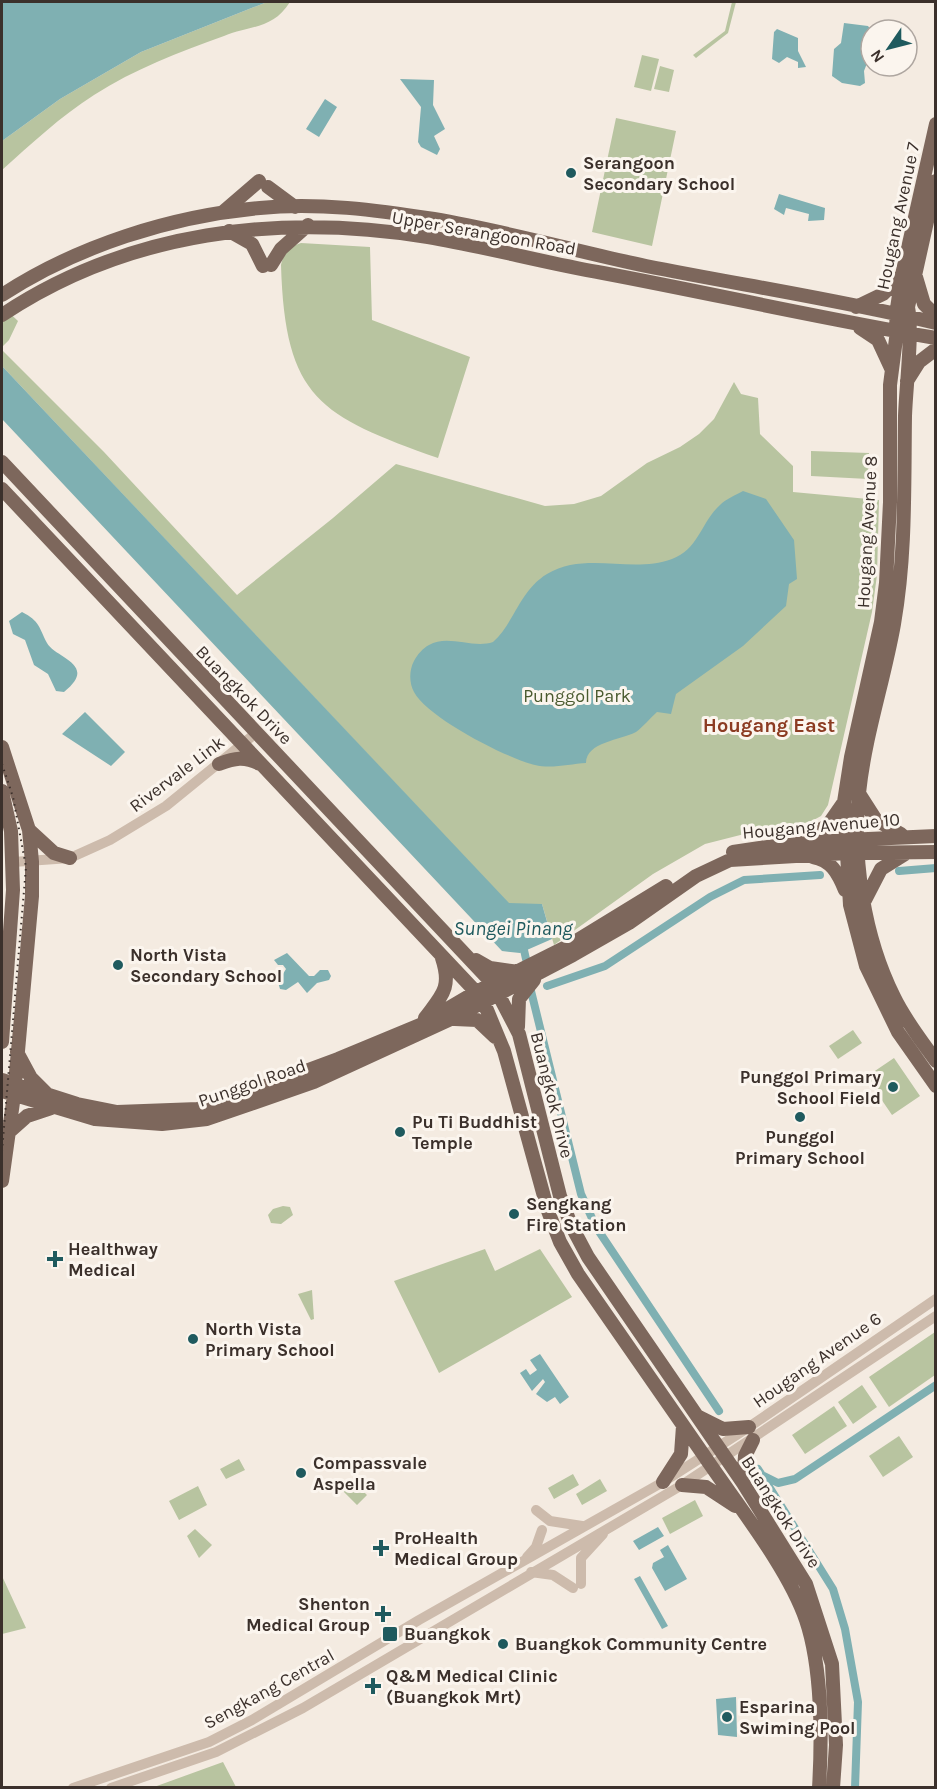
<svg xmlns="http://www.w3.org/2000/svg" width="937" height="1789" viewBox="0 0 937 1789" font-family="Karla,sans-serif">
	<rect width="100%" height="100%" fill="#f4ebe1"/>
	<path fill="#b8c4a0" d="M267 2H290C273 29 252 25 224 36 180 52 134 69 94 95 61 116 31 144 2 170V141L60 99 141 52Z
		M732 2H736L728 33 696 58 693 55 725 31Z
		M642 55 659 59 651 91 634 87Z
		M660 66 674 70 669 92 654 89Z
		M616 118 676 131 652 246 592 232Z
		M301 243 370 247 372 320 470 357 438 458C320 416 285 399 281 265 283 254 290 246 301 243Z
		M2 306 18 321 9 340 2 347Z
		M2 350 104 452 237 595 333 518 396 464 545 506 574 504 601 496 647 463 680 447 699 434 714 419 734 382 741 394 758 398 760 434 793 466V492L879 500 877 575 872 612 828 805 821 816 810 822 760 830 705 844 653 874 554 945 542 904H509L2 366Z
		M811 451 869 453 868 479 811 476Z
		M853 1030 862 1043 838 1059 829 1046Z
		M894 1058 920 1096 892 1115 866 1077Z
		M283 1206 290 1207 293 1215 281 1224 271 1223 268 1215 273 1209Z
		M485 1249 495 1271 540 1249 572 1297 439 1373 394 1281Z
		M312 1290 314 1319 311 1320 298 1294Z
		M935 1332V1375L889 1407 869 1377Z
		M862 1385 877 1407 853 1424 838 1402Z
		M834 1406 847 1426 805 1454 792 1435Z
		M899 1436 913 1457 883 1477 869 1456Z
		M239 1459 245 1470 226 1479 220 1469Z
		M573 1474 579 1485 554 1499 548 1488Z
		M600 1479 607 1491 582 1505 576 1494Z
		M352 1480 367 1495 357 1505 342 1490Z
		M198 1486 207 1505 179 1520 169 1501Z
		M695 1500 703 1516 670 1534 662 1518Z
		M195 1529 212 1545 199 1558 187 1536Z
		M2 1576 26 1628 2 1634Z
		M223 1762 236 1787H154Z"/>
	<path fill="#7fb0b2" d="M2 2H267L141 52 60 99 2 141Z
		M844 23 868 26 871 30V53L864 71 865 83 860 86 842 83 832 76 834 49 841 43Z
		M777 29 798 38V51L806 67 798 68V62L787 57 779 63 772 59 774 32Z
		M400 79 434 80 433 105 445 129 434 136 440 149 437 155 421 147 418 142 421 107Z
		M325 99 337 107 319 137 306 129Z
		M779 194 825 208 824 220 808 221 809 214 786 208 784 215 774 209Z
		M2 366 509 903 542 904 552 939 520 953 502 951 2 419Z
		M743 491 766 499 794 540 797 579 789 584 786 606 743 646 676 694 671 714 657 712C650 718 643 727 636 732 621 740 586 742 586 763 570 764 551 769 535 765 506 758 428 718 414 692 409 683 409 670 414 661 417 655 423 648 429 645 448 634 473 649 493 642 514 624 519 591 547 574 586 551 631 574 672 559 699 549 701 522 720 505 726 499 736 495 743 491Z
		M22 612C40 621 39 628 47 643 55 658 99 664 64 692L56 691 48 674 34 665 25 640 13 634 9 621Z
		M85 712 125 752 111 766 62 734Z
		M287 953 309 976H314L320 970H328L331 976 329 980 317 983 307 993 298 982 286 990 280 989 278 982 286 969 283 965H278L274 960Z
		M540 1354 569 1397 560 1404 555 1397 547 1402 536 1394 545 1382 543 1379 532 1391 520 1373 526 1369 530 1375 537 1370 530 1360Z
		M658 1527 664 1536 639 1550 633 1541Z
		M668 1545 687 1579 665 1591 652 1568 653 1563 664 1557 660 1550Z
		M640 1576 668 1626 662 1629 634 1579Z
		M736 1697 737 1737 718 1735 716 1699Z"/>
	<g fill="none" stroke-linecap="round" stroke-linejoin="round">
		<path stroke="#7fb0b2" stroke-width="8" d="M899 871 936 868
			M524 950 526 959
			M547 986 605 966 710 897 744 880 820 875
			M531 991 581 1194 596 1227 719 1411
			M758 1469 833 1589 845 1629 858 1702 855 1788
			M764 1476 778 1483 795 1479 936 1385"/>
		<path stroke="#cdbbac" stroke-width="10" d="M13 862 70 858 110 840 166 806 256 733
			M536 1510 550 1521 582 1526
			M527 1557 536 1547 542 1530
			M531 1572 553 1575 573 1588
			M581 1584V1558L603 1534
			M73 1788 209 1742 252 1720 419 1620 663 1482 749 1427 936 1299
			M111 1788 216 1752 303 1708 682 1485 936 1316"/>
		<path stroke="#7d675c" stroke-width="14" d="M936 124 902 275 896 315 897 331 890 385V502L886 583 881 622 851 757 844 802 850 905 866 966 898 1032 936 1086
			M936 181 908 307C913 333 906 386 905 416 904 485 906 555 894 624 884 681 865 735 859 793 852 859 864 937 894 997 905 1020 921 1040 936 1061
			M268 187 295 207
			M223 212 259 181
			M229 231 252 244 263 266
			M271 265 281 249 308 225
			M916 277 924 304 936 316
			M2 295C77 246 171 216 260 208 316 202 378 210 434 219 505 231 575 251 646 266 742 285 840 300 936 323
			M856 307 883 294 902 275
			M2 315C128 231 280 213 428 237 487 247 545 263 603 273 714 294 824 319 936 338
			M860 328 878 340 891 368
			M907 381 919 362 936 349
			M2 462 493 984 519 1034 560 1196 571 1225 588 1257 743 1483 806 1584 832 1664 836 1745 833 1788
			M2 489 476 992 487 1010 504 1051 548 1211 560 1242 578 1274C620 1334 661 1394 703 1454 735 1502 788 1567 806 1620 822 1667 822 1738 819 1788
			M2 747 29 830 32 862V896L14 1095 2 1181
			M219 764C235 758 244 756 260 764
			M2 791 11 831 13 890 2 1042
			M860 795 876 820 901 834
			M29 830 54 853 70 858
			M806 839 828 825 844 802
			M733 852 801 842 936 836
			M813 857C831 860 838 873 845 890
			M865 900 881 869 905 854
			M476 960 490 968 519 972
			M425 1018C442 995 452 988 442 958
			M455 1019 477 1020 495 1037
			M518 1027 519 999 534 980
			M17 1052 31 1078 47 1094
			M2 1080 77 1104 117 1112 198 1109 222 1102 338 1059 420 1025 476 992 568 946 666 886
			M2 1091 95 1119 162 1124 207 1119 314 1082 451 1019 573 955 629 923 696 876 730 860 847 853 936 852
			M9 1132 27 1116 51 1108
			M699 1417 723 1429 749 1427
			M663 1482 681 1454 683 1426
			M743 1483 745 1456 753 1440
			M682 1485 706 1487 735 1506"/>
		<path stroke="#3b302b" stroke-width="2" stroke-dasharray="1.5 4.5" stroke-linecap="butt" d="M2 764 13 797 26 867 2 1151"/>
	</g>
	<g fill="#1f5a5e" stroke="#fbf5ee" stroke-width="2">
		<circle cx="571" cy="173" r="6"/>
		<circle cx="118" cy="965" r="6"/>
		<circle cx="893" cy="1087" r="6"/>
		<circle cx="800" cy="1117" r="6"/>
		<circle cx="400" cy="1132" r="6"/>
		<circle cx="514" cy="1214" r="6"/>
		<path d="M52 1250h6v6h6v6h-6v6h-6v-6h-6v-6h6z"/>
		<circle cx="193" cy="1339" r="6"/>
		<circle cx="301" cy="1473" r="6"/>
		<path d="M378 1539h6v6h6v6h-6v6h-6v-6h-6v-6h6z"/>
		<path d="M380 1605h6v6h6v6h-6v6h-6v-6h-6v-6h6z"/>
		<rect x="382" y="1626" width="16" height="16" rx="3"/>
		<circle cx="503" cy="1644" r="6"/>
		<path d="M370 1677h6v6h6v6h-6v6h-6v-6h-6v-6h6z"/>
		<circle cx="727" cy="1717" r="6"/>
	</g>
	<g text-anchor="middle" stroke-width="6" stroke-linejoin="round" paint-order="stroke">
		<g font-size="18" font-weight="bold" fill="#3b302b" stroke="#fbf5ee" text-anchor="start">
			<text x="583" y="169">Serangoon<tspan x="583" dy="21">Secondary School</tspan></text>
			<text x="130" y="961">North Vista<tspan x="130" dy="21">Secondary School</tspan></text>
			<text x="881" y="1083" text-anchor="end">Punggol Primary<tspan x="881" dy="21">School Field</tspan></text>
			<text x="412" y="1128">Pu Ti Buddhist<tspan x="412" dy="21">Temple</tspan></text>
			<text x="800" y="1143" text-anchor="middle">Punggol<tspan x="800" dy="21">Primary School</tspan></text>
			<text x="526" y="1210">Sengkang<tspan x="526" dy="21">Fire Station</tspan></text>
			<text x="68" y="1255">Healthway<tspan x="68" dy="21">Medical</tspan></text>
			<text x="205" y="1335">North Vista<tspan x="205" dy="21">Primary School</tspan></text>
			<text x="313" y="1469">Compassvale<tspan x="313" dy="21">Aspella</tspan></text>
			<text x="394" y="1544">ProHealth<tspan x="394" dy="21">Medical Group</tspan></text>
			<text x="370" y="1610" text-anchor="end">Shenton<tspan x="370" dy="21">Medical Group</tspan></text>
			<text x="404" y="1640">Buangkok</text>
			<text x="515" y="1650">Buangkok Community Centre</text>
			<text x="386" y="1682">Q&amp;M Medical Clinic<tspan x="386" dy="21">(Buangkok Mrt)</tspan></text>
			<text x="739" y="1713">Esparina<tspan x="739" dy="21">Swiming Pool</tspan></text>
		</g>
		<g font-size="18" fill="#3b302b" stroke="#fbf5ee">
			<text transform="translate(898 216) rotate(-78)" y="6">Hougang Avenue 7</text>
			<text transform="translate(484 233) rotate(10)" y="6">Upper Serangoon Road</text>
			<text transform="translate(867 532) rotate(-87)" y="6">Hougang Avenue 8</text>
			<text transform="translate(244 695) rotate(46)" y="6">Buangkok Drive</text>
			<text transform="translate(177 774) rotate(-37)" y="6">Rivervale Link</text>
			<text transform="translate(821 826) rotate(-5)" y="6">Hougang Avenue 10</text>
			<text transform="translate(252 1083) rotate(-19)" y="6">Punggol Road</text>
			<text transform="translate(552 1095) rotate(76)" y="6">Buangkok Drive</text>
			<text transform="translate(817 1360) rotate(-35)" y="6">Hougang Avenue 6</text>
			<text transform="translate(781 1512) rotate(57)" y="6">Buangkok Drive</text>
			<text transform="translate(269 1689) rotate(-29)" y="6">Sengkang Central</text>
		</g>
		<g font-size="18" fill="#4a5a2e" stroke="#fbf5ee">
			<text x="577" y="702">Punggol Park</text>
		</g>
		<g font-size="20" font-weight="bold" fill="#8c3b22" stroke="#fbf5ee">
			<text x="769" y="732">Hougang East</text>
		</g>
		<g font-size="20" font-style="italic" fill="#1f5a5e" stroke="#fbf5ee">
			<text x="513" y="935">Sungei Pinang</text>
		</g>
	</g>
	<rect width="937" height="1789" fill="none" stroke="#3b302b" stroke-width="6"/>
	<g transform="translate(889 48) rotate(235)"><circle r="28" fill="#fbf5ee" stroke="#aea6a0" stroke-width="1.5"/>
	<path d="M0-4.5L10 22L0 15L-10 22Z" fill="#1f5a5e"/>
	<text y="-9" font-size="16" font-weight="bold" text-anchor="middle" fill="#3b302b">N</text>
	</g>
</svg>
